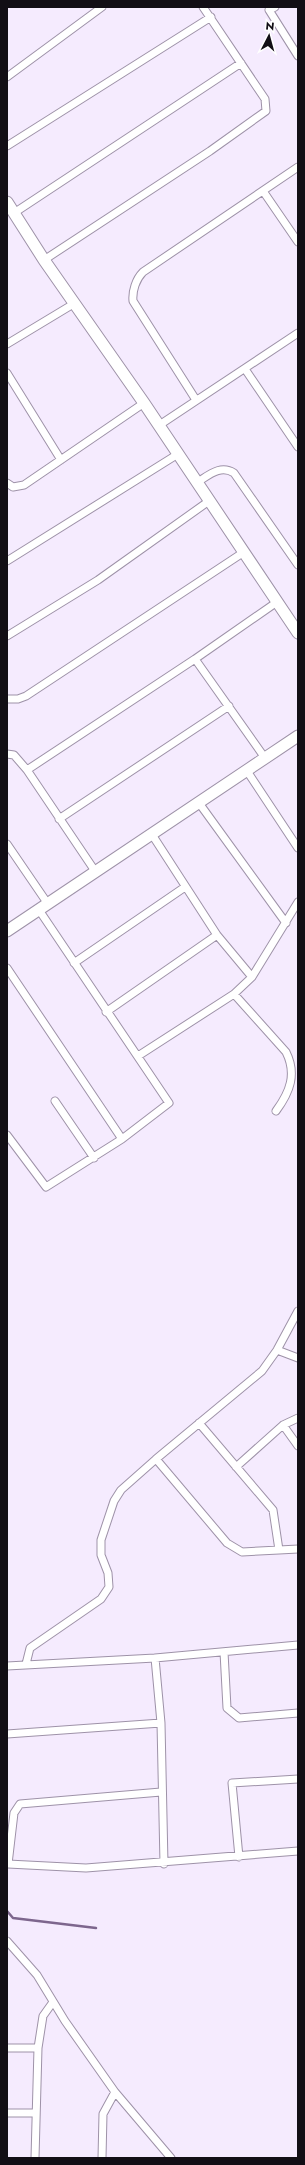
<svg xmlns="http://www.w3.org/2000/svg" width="305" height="2165" viewBox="0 0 305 2165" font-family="Jost,sans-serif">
	<rect width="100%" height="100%" fill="#f5ebfe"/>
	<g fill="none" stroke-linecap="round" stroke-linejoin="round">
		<path stroke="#7d668d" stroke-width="2.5" d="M7 1911 13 1918 96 1928"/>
		<g stroke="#9e92a8" stroke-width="9">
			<path id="street" d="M275 7 269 10 298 56
				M7 77 102 7
				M7 146 211 17
				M263 191 298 242
				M14 213 241 63
				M44 260 210 151 266 111 265 99 203 7
				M7 344 75 303
				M245 369 298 447
				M7 373 61 460
				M196 400 133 301C132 291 136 279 143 272L298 167
				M158 426 298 333
				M7 483 13 487 24 485 144 403
				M196 483C208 476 220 464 234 473L298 565
				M7 561 178 454
				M7 636 98 580 209 501
				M195 659 265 758
				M7 699H18L26 696 244 552
				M7 754 14 755 27 770 95 871
				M27 770 195 659 277 602
				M247 771 298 848
				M199 803 286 923
				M59 819 229 706
				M151 833 217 935 252 977
				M7 844 48 904
				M74 963 185 887
				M7 968 122 1139 169 1103 39 910
				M234 994 286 1052C297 1074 290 1092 276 1111
				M106 1012 217 935
				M138 1056 234 994 252 977 298 902
				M55 1101 94 1158
				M7 1135 46 1187 122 1139
				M277 1350 298 1358
				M283 1425 298 1446
				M156 1459 227 1543 242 1552 279 1550 273 1510 199 1423
				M236 1467 283 1425 298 1418
				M279 1550 298 1549
				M224 1652 227 1708 239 1718 298 1713
				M155 1658 161 1723 164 1864
				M26 1664 30 1648 101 1599 109 1587 108 1573 101 1555V1540L114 1501 121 1490 156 1459 262 1371 277 1350 298 1311
				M7 1666 155 1658 298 1645
				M7 1734 161 1723
				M161 1792 20 1804 14 1813 8 1864 86 1868 298 1851
				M239 1857 232 1783 298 1779
				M7 1941 37 1975 65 2021 115 2092 171 2158
				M7 2048H38
				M7 2113H36
				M35 2158 38 2048 43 2016 53 2002
				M102 2158 103 2114 115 2092"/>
		</g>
		<g stroke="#9e92a8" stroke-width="13">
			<path id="secondary" d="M7 202 44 260 144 403 298 633
				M7 931 298 736"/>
		</g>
		<use href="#street" stroke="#fff" stroke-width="7"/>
		<use href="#secondary" stroke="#fff" stroke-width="11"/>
	</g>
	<rect width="305" height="2165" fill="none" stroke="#120e15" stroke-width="16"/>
	<g transform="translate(269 36) rotate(6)" stroke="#ffffff" stroke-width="3" paint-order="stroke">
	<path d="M0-3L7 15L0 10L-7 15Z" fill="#120e15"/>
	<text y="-6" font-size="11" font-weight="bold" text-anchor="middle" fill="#120e15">N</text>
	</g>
</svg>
